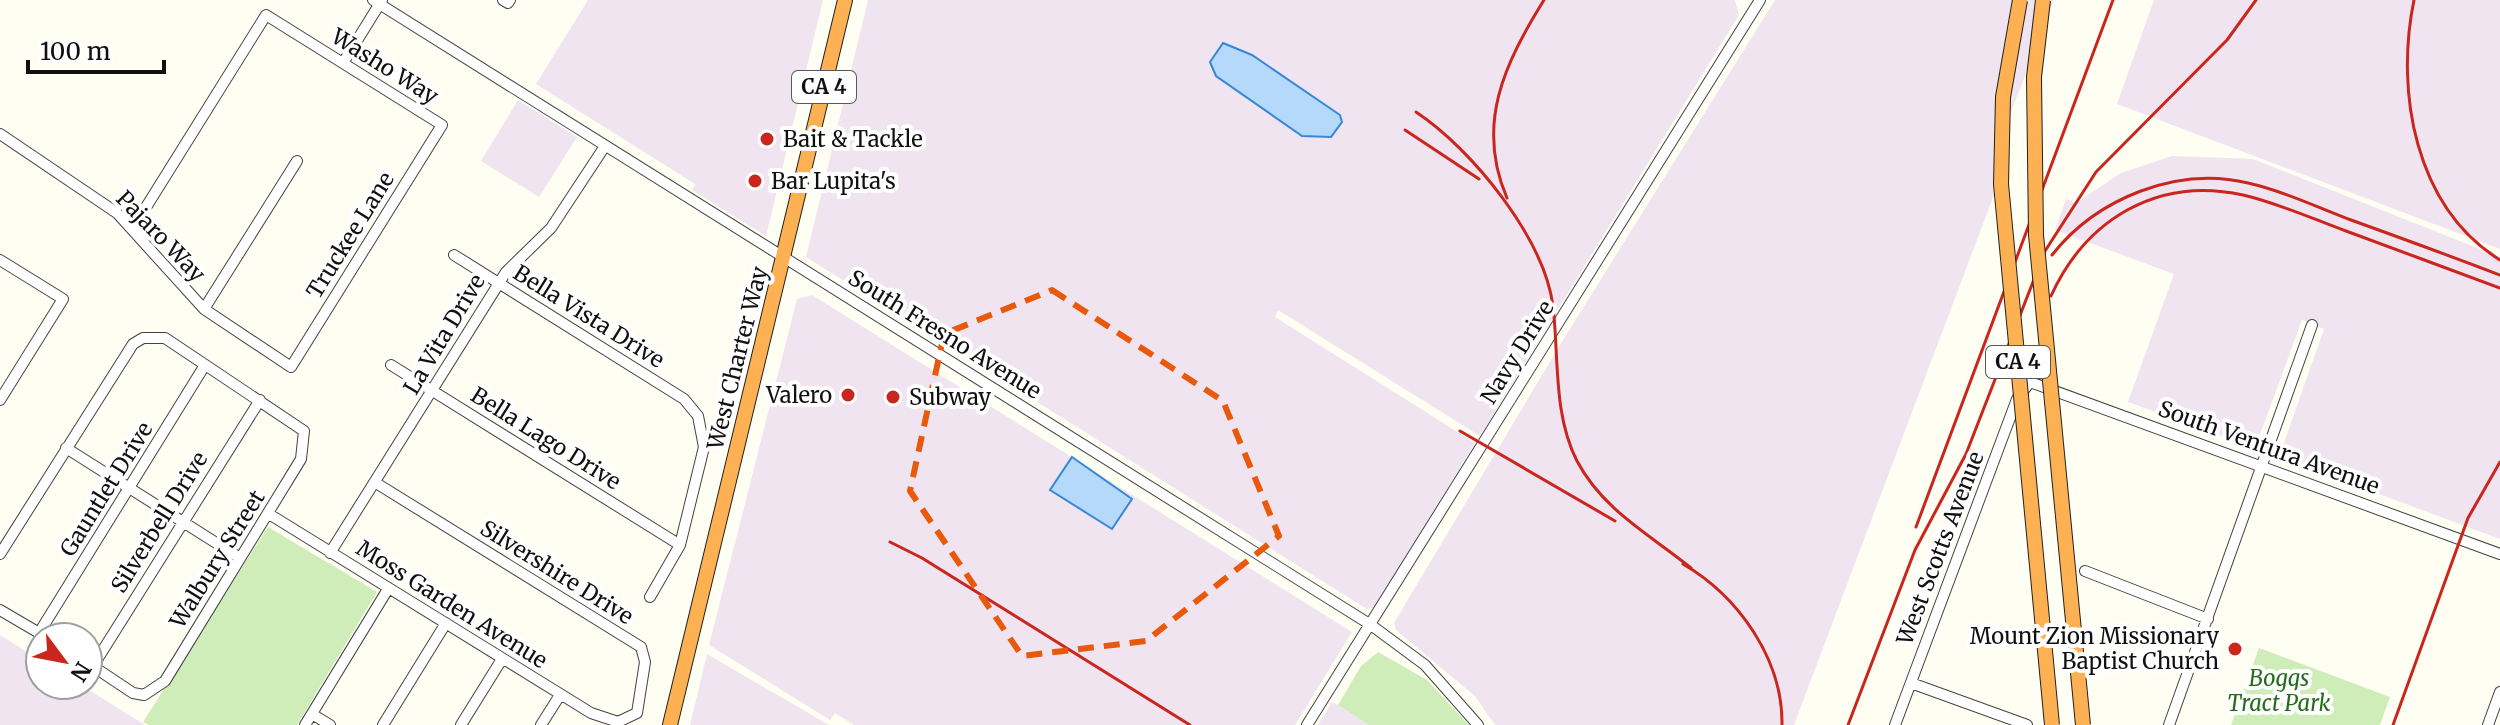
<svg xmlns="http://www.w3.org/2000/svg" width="2500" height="725" viewBox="0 0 2500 725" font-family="Merriweather,serif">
	<rect width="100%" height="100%" fill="#fffef3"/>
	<path fill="#efe4ef" d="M588 0H823L766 236 692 190 695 184 536 84Z
		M868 0H1735L1739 15 1480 436 1278 310 1275 317 1475 443 1374 608 1367 609 806 257Z
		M1775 0H2054L1994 157 2006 163 1794 725H1495L1475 696 1396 630 1394 623 1563 340Z
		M2154 0H2500V249L2117 104Z
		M518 100 577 137 539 197 481 161Z
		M2172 156 2253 159 2500 257V539L2279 457 2324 329 2302 320 2255 448 2128 402 2174 274 2055 230 2066 199 2076 203 2121 173Z
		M812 295 1352 632 1295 725H854L835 713 830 720 709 645 797 299Z
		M0 635 40 660V685H81L145 725H0Z
		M707 654 829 725H690Z
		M1332 702 1338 705 1369 725H1318Z"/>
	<path fill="#cfedb9" d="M268 527 377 592 297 725H149L143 722Z
		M2259 648 2390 697 2380 725H2231Z
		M1378 652 1427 680 1469 725H1369L1338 705 1361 666Z"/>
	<path fill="#b4d9fa" stroke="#3687d6" stroke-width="2" d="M1223 43 1252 55 1340 115 1342 122 1331 137 1302 136 1216 76 1210 62Z
		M1072 457 1132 499 1112 529 1050 490Z"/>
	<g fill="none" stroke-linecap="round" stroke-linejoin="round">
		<g stroke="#434343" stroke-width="12">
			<path id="minor" d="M373 0 1371 625 1425 665 1478 725
				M503 0 508 3 510 0
				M343 63 382 0
				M0 134 117 213 204 309 291 367 442 125 266 15 133 228
				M454 255 684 399 698 416 704 447 680 545 650 597
				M0 260 63 299 0 400
				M204 309 297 161
				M391 365 680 545
				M66 448 240 558
				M269 514 591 713 618 722 637 713 645 662 641 647 376 483
				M330 553 506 272 551 228 605 146
				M0 554 133 344 143 338H165L304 431 301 459 165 681 144 695 133 693 88 663
				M2085 571 2208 619
				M0 610 46 637
				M39 633 205 365
				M93 666 260 400
				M1911 683 2027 725
				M312 714 330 725
				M305 725 388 589
				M383 725 446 623
				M461 725 502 659
				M541 725 560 695
				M1307 725 1760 0
				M1895 725 2017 399 2030 382 2500 554
				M2169 725 2312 325
				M2488 725 2500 692"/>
		</g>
		<g stroke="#212121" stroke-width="16">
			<path id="highway" d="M670 725 845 0"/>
		</g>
		<use href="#minor" stroke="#fff" stroke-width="10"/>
		<use href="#highway" stroke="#fdb153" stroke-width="14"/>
		<path stroke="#ca261e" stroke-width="3" d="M2414 0C2395 92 2415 207 2500 260
			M1416 112C1472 149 1544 238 1553 306 1559 357 1553 414 1577 461 1603 510 1649 534 1691 568
			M1405 130 1479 179
			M1507 198C1475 124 1505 63 1544 0
			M2052 255C2097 198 2177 166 2248 183 2283 191 2317 207 2351 220 2401 238 2450 256 2500 275
			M2051 296C2086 219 2158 176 2243 195 2278 203 2313 219 2346 231 2397 250 2449 269 2500 288
			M1460 431 1615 521
			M1916 527 2113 0
			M890 542 922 558 1190 725
			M1683 564C1738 596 1783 659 1782 725
			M1848 725 1915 550 1966 454 2045 251 2096 172 2227 40 2256 0
			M2393 725 2468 518 2500 462"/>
		<g stroke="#212121" stroke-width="16" stroke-linecap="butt">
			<path id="highway-bridge" d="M2020 0 2003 97 2001 184 2052 725
				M2043 0 2034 77 2036 235 2083 725"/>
		</g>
		<use href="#highway-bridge" stroke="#fdb153" stroke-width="14"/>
	</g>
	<path fill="none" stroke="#e8590c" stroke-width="6" stroke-dasharray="16 10" stroke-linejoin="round" d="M1052 290 1223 401 1279 536 1146 641 1022 656 910 491 944 334Z"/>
	<g fill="#ca261e" stroke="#fff" stroke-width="3">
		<circle cx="767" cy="139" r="8"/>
		<circle cx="755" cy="181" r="8"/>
		<circle cx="848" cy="395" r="8"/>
		<circle cx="893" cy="397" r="8"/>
		<circle cx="2235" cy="649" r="8"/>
	</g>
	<g text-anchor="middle" stroke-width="8" stroke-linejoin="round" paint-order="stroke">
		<g fill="#fff" stroke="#585858" stroke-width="2">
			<rect x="792" y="71" width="64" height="32" rx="6"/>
			<rect x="1986" y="346" width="64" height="32" rx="6"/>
		</g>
		<g font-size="20" font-weight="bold" fill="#101010">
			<text x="824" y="94">CA 4</text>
			<text x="2018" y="369">CA 4</text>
		</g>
		<g font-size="22" fill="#101010" stroke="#fff">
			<text transform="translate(385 66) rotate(32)" y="8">Washo Way</text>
			<text transform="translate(350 235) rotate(-58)" y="8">Truckee Lane</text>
			<text transform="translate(161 236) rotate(46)" y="8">Pajaro Way</text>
			<text transform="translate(589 316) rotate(32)" y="8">Bella Vista Drive</text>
			<text transform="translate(444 334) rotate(-59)" y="8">La Vita Drive</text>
			<text transform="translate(945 334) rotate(32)" y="8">South Fresno Avenue</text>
			<text transform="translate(1517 352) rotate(-58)" y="8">Navy Drive</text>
			<text transform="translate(737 358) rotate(-76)" y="8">West Charter Way</text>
			<text transform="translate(546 438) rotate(32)" y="8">Bella Lago Drive</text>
			<text transform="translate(2269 447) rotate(20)" y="8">South Ventura Avenue</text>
			<text transform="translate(106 489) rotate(-58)" y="8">Gauntlet Drive</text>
			<text transform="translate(159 522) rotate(-58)" y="8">Silverbell Drive</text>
			<text transform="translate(1940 548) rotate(-69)" y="8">West Scotts Avenue</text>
			<text transform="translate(217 559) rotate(-58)" y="8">Walbury Street</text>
			<text transform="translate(557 572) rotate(32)" y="8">Silvershire Drive</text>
			<text transform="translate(452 604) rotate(32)" y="8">Moss Garden Avenue</text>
		</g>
		<g font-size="22" fill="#101010" stroke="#fff" text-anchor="start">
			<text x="783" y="147">Bait &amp; Tackle</text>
			<text x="771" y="189">Bar Lupita's</text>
			<text x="832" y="403" text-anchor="end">Valero</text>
			<text x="909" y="405">Subway</text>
			<text x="2219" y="644" text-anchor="end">Mount Zion Missionary<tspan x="2219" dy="25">Baptist Church</tspan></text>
		</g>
		<g font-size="22" font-style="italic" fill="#246d1b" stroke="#fff">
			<text x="2279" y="686">Boggs<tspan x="2279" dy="25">Tract Park</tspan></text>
		</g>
	</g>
	<g transform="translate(64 661) rotate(122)"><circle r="38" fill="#ffffff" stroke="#9f9f9f" stroke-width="2"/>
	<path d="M0-6L14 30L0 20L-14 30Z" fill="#ca261e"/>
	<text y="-12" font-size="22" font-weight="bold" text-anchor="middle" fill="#101010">N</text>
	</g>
	<path d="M28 60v12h136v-12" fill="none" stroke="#101010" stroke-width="4"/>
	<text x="40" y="60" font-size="24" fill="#101010" stroke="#ffffff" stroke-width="6" paint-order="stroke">100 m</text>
</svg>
